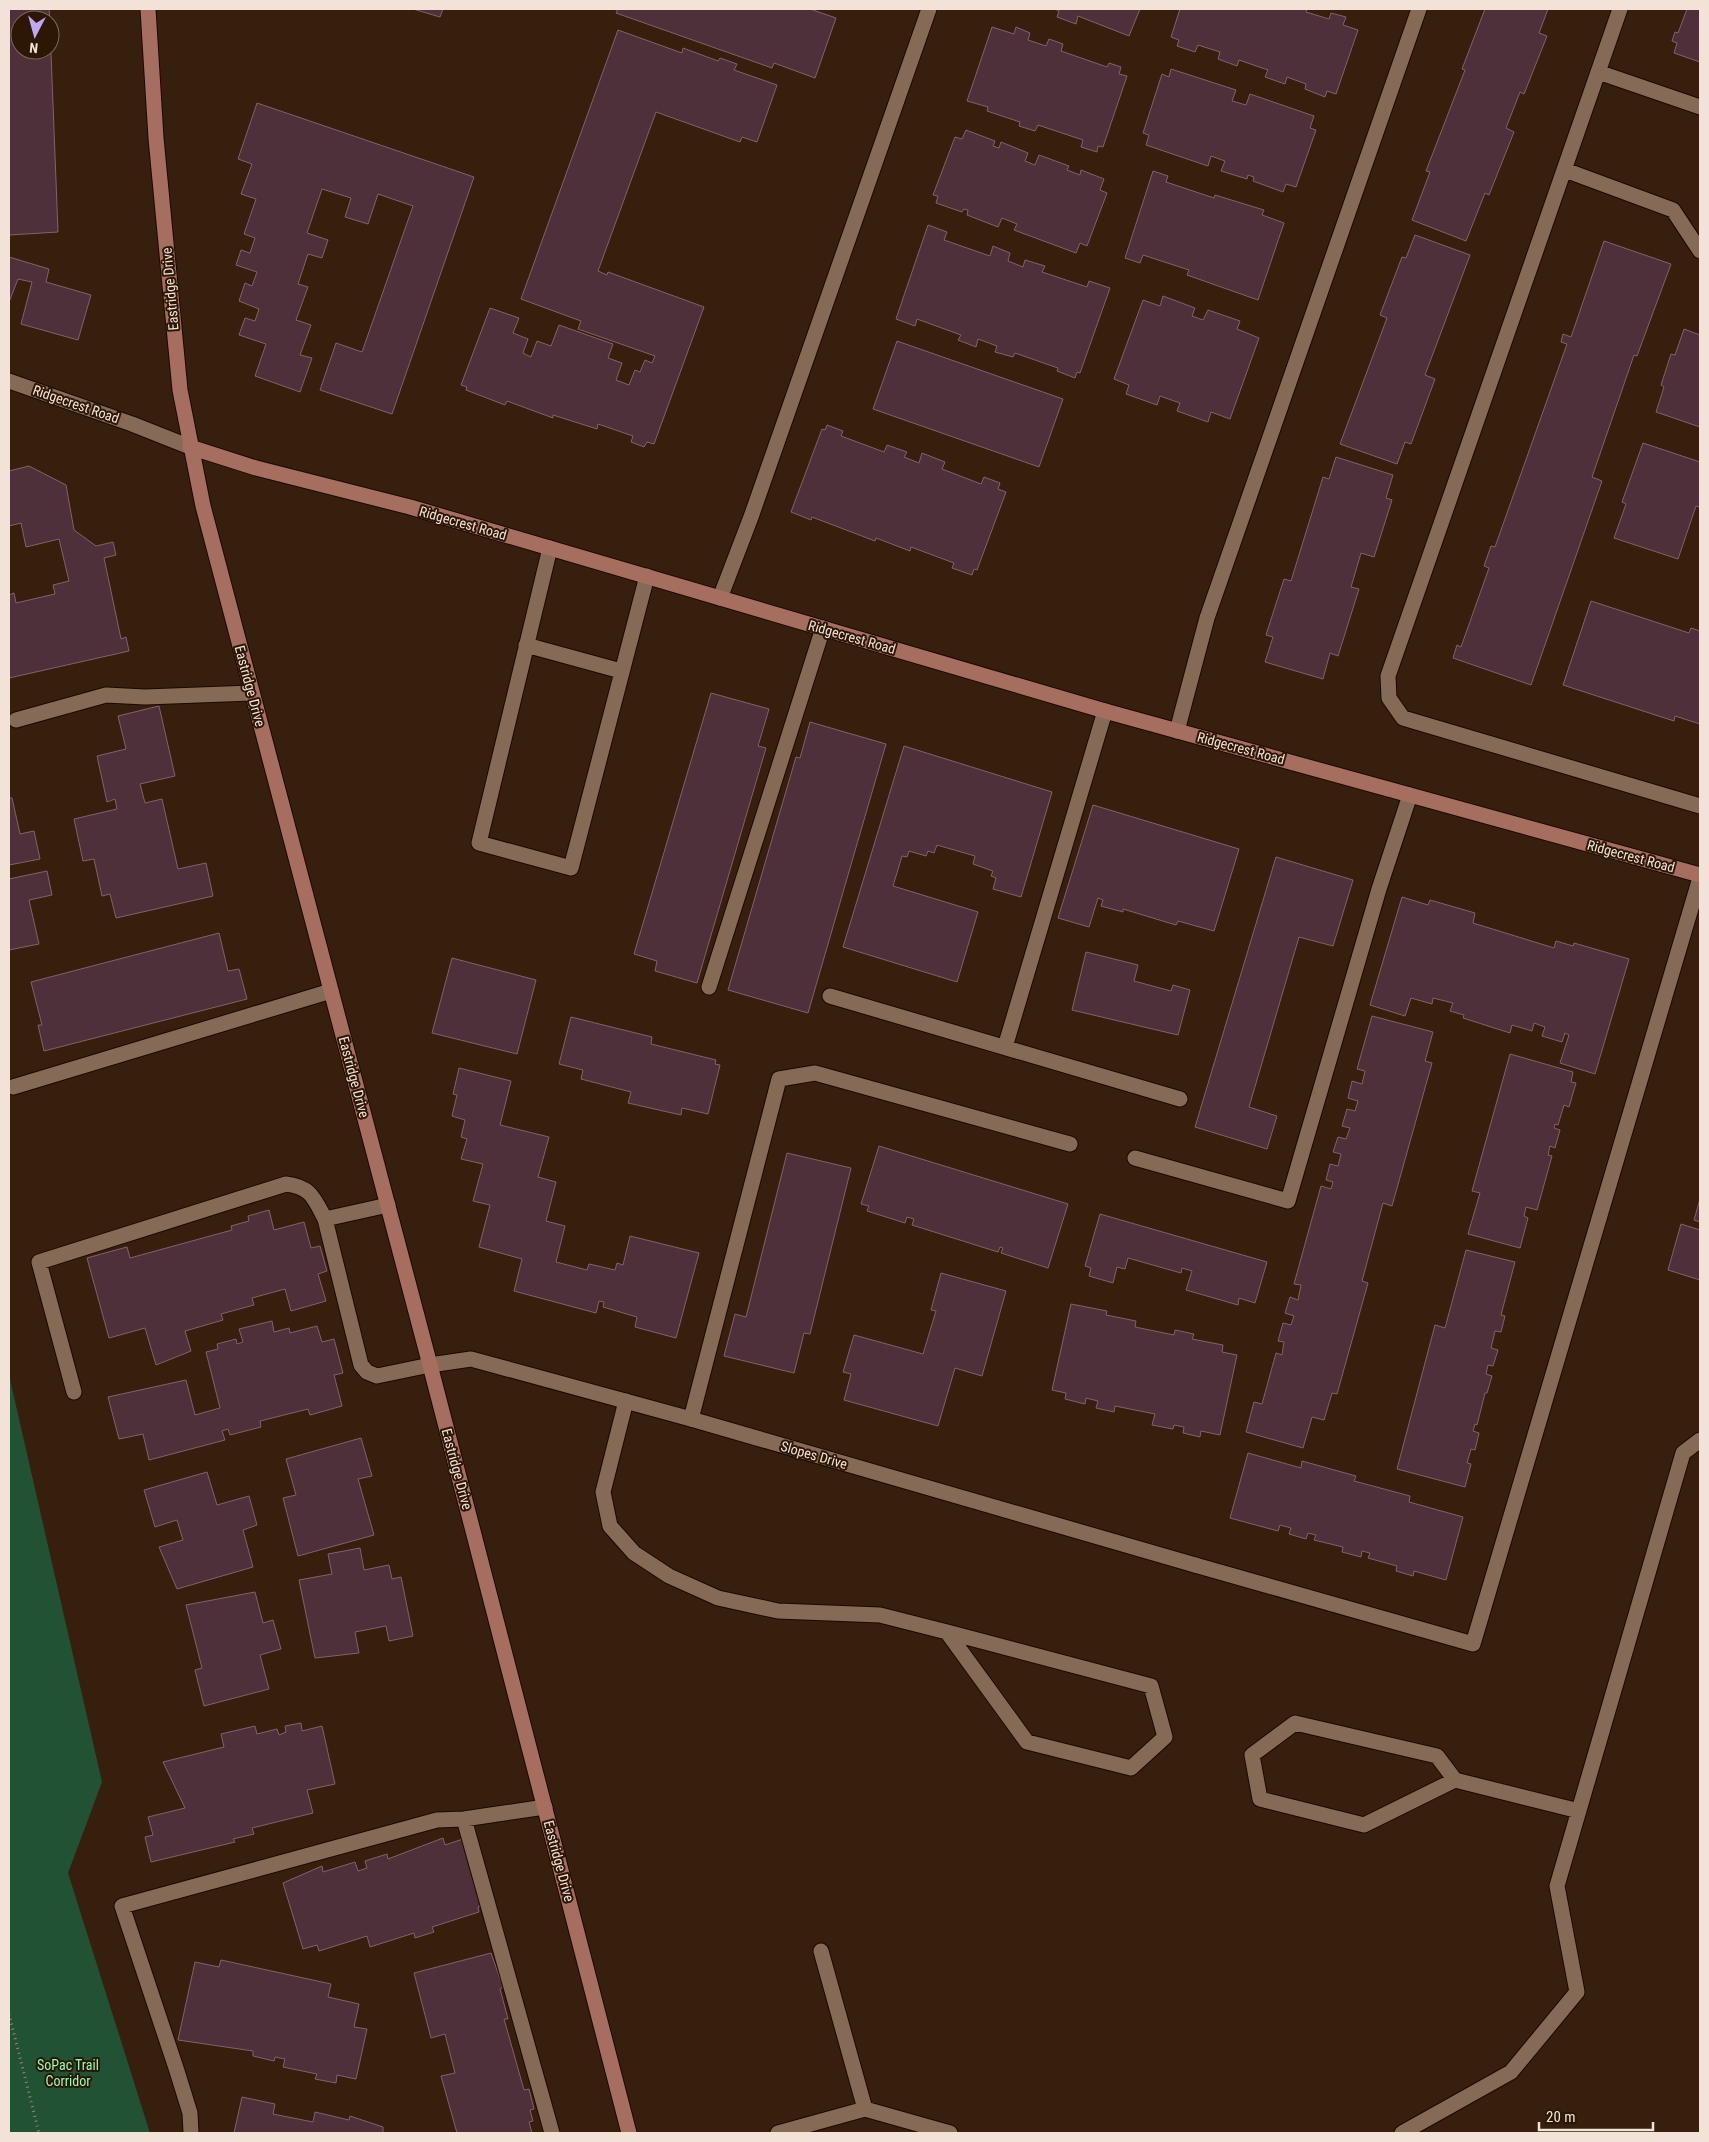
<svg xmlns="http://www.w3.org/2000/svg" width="1709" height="2142" viewBox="0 0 1709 2142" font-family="'Roboto Condensed',sans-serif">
	<rect width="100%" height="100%" fill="#36200d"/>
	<path fill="#215233" d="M9 1375 102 1782 68 1873 150 2133H9Z"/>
	<path fill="#4d3039" stroke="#83616b" d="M9 9H49L50 20H20V50H50V28L58 232 9 235Z
		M413 9H443L440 17Z
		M618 9H810L836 18 815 78 774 63 772 68 616 13Z
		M1055 9H1140L1129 36 1078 16 1076 24 1057 17 1059 11Z
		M1180 9H1307L1306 12 1329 19 1331 13 1346 17 1343 25 1358 30 1336 94 1327 91 1325 97 1305 89 1306 84 1287 77 1285 84 1265 77 1268 70 1239 60 1237 66 1218 59 1220 52 1198 45 1195 52 1177 46 1179 40 1171 37Z
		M1485 9H1548L1539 33 1547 36 1524 94 1520 92 1506 128 1514 132 1489 195 1485 193 1466 241 1412 220 1430 172 1426 171 1465 70 1462 69Z
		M1687 9H1700V62L1674 53 1677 43 1672 41 1675 32 1678 33Z
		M992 27 1014 34 1016 27 1030 33 1028 40 1046 46 1049 39 1063 44 1061 51 1107 67 1109 63 1121 67 1119 74 1127 76 1103 147 1098 146 1097 152 1081 147 1083 140 1038 125 1035 131 1019 126 1020 122 987 111 988 107 967 101Z
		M618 30 682 53 683 48 718 61 720 58 737 64 734 70 777 85 757 142 742 137 740 142 656 112 598 271 607 275 608 272 704 307 654 444 647 442 644 447 631 442 633 436 598 424 597 429 553 415V418L507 401 505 405 466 390 467 387 461 385 490 308 519 318 513 333 528 339 523 353 531 357 537 341 551 346 559 325 613 344 608 358 622 363 616 380 629 385 635 370 640 372 645 360 652 363 655 356 578 329 581 321 521 299Z
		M1171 69 1236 90 1232 101 1246 105 1250 94 1314 116 1310 128 1316 130 1296 187 1286 184 1283 192 1253 181 1254 177 1248 175 1247 179 1221 171 1225 161 1211 156 1208 166 1146 145 1149 135 1143 133 1162 74 1169 77Z
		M257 103 474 177 392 414 320 390 336 343 362 352 413 206 378 194 368 224 345 217 351 198 322 189 307 233 328 240 322 258 308 254 298 284 308 287 296 320 311 325 300 355 312 358 300 392 255 376 266 344 239 335 245 318 255 321 259 309 239 301 245 283 252 286 257 272 236 265 241 250 250 253 255 238 244 234 256 199 241 194 252 164 238 159Z
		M966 130 995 141 993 146 999 148 1001 142 1028 153 1025 161 1035 165 1039 155 1069 166 1067 170 1080 175 1081 170 1104 179 1100 190 1107 193 1087 246 1080 243 1076 253 1014 230 1017 224 1002 218 998 227 967 215 968 210 964 209 962 212 936 203 938 196 933 195 955 137 962 139Z
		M1153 171 1168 176 1166 182 1214 198 1215 195 1264 210 1262 215 1284 223 1258 300 1187 275 1189 270 1143 255 1140 263 1125 258Z
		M928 225 947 232 944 240 990 256 993 246 1010 253 1008 261 1023 267 1025 260 1045 266 1042 272 1087 287 1089 281 1110 288 1080 373 1077 372 1075 378 1057 371 1058 368 1015 353 1013 357 995 352 997 346 978 339 976 347 958 340 961 335 917 319 915 326 896 319Z
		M1415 235 1470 255 1425 375 1435 379 1411 444 1405 442 1397 464 1340 444 1387 318 1380 315 1402 257 1406 258Z
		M1604 241 1671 264 1637 356 1634 355 1592 477 1602 481 1531 685 1453 658 1457 645 1461 647 1489 568 1484 566 1491 546 1495 547 1567 344 1561 342 1563 334 1571 337Z
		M9 257 49 269 46 282 91 295 78 340 21 324 32 282 18 279 9 302Z
		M1163 296 1195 308 1192 316 1203 320 1208 310 1240 321 1237 329 1259 338 1230 419 1211 412 1208 422 1177 411 1180 403 1160 396 1157 405 1126 394 1129 385 1114 379 1143 300 1160 306Z
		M1684 329 1700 335V427L1656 412 1664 387 1661 385 1671 354 1675 355Z
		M897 341 1063 399 1039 467 873 409Z
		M827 425 843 431 841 436 884 452 887 445 907 452 904 457 919 463 922 453 945 462 942 469 981 484 984 477 1000 483 998 489 1006 492 977 570 974 569 972 575 952 568 954 563 911 547 910 551 876 538 875 541 812 517 811 520 791 512 822 429 825 430Z
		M1643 443 1700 462V503L1699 507 1696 506 1678 559 1614 538 1626 504 1622 502Z
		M1336 457 1393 475 1386 498 1392 500 1374 557 1361 553 1351 587 1359 589 1338 656 1330 653 1323 679 1265 662 1273 637 1266 635 1284 579 1291 581 1323 477 1329 479Z
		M29 466 66 485 74 530 96 546 113 542 116 555 104 558 121 639 126 637 129 651 9 678V595L14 593 16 603 55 594 53 585 69 581 59 539 26 547 21 523 9 526V471Z
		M1591 601 1689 633 1691 628 1700 631V724L1675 716 1674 721 1563 685Z
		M711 693 769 709 758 746 766 748 697 983 655 971 657 961 634 954Z
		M159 706 175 776 140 784 145 803 162 799 178 869 206 863 213 896 116 918 110 894 102 896 94 859 83 861 74 819 117 809 115 799 107 802 97 756 126 749 118 716Z
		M810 722 886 744 808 1013 728 990 796 757 800 758Z
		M904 746 1052 792 1021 897 993 889 996 878 991 876 993 871 973 864 975 856 937 845 934 853 928 851 926 856 909 851 907 857 902 856 893 886 978 912 957 982 843 947Z
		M9 798H12L20 834 34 831 40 859 9 865Z
		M1093 805 1239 849 1214 931 1178 921 1176 925 1123 909V912L1101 906 1103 900 1098 898 1089 927 1058 918Z
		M1276 857 1353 880 1333 946 1299 937 1249 1107 1277 1116 1267 1149 1195 1127Z
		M47 871 52 895 29 900 39 944 9 950V879Z
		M1402 897 1428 905 1430 900 1475 913 1473 923 1554 948 1556 941 1573 946 1574 943 1629 959 1595 1074 1560 1063 1569 1035 1565 1033 1562 1042 1542 1036 1545 1027 1534 1023 1532 1031 1512 1025 1510 1033 1463 1018 1464 1015 1450 1011 1453 1003 1433 998 1432 1004 1411 998 1405 1016 1370 1005Z
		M219 933 228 971 239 969 247 999 44 1051 38 1025H42L31 982Z
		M1086 952 1138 965 1134 981 1171 991 1173 985 1190 990 1178 1035 1072 1010Z
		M452 958 536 980 517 1054 432 1033Z
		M1372 1016 1433 1032 1425 1061 1432 1063 1392 1206 1383 1203 1362 1281 1368 1283 1337 1394 1332 1393 1324 1420 1312 1417 1303 1448 1246 1432 1254 1402 1262 1404 1276 1353 1282 1355 1284 1342 1278 1341 1283 1323 1291 1325 1294 1316 1285 1313 1290 1297 1298 1300 1301 1285 1294 1284 1321 1186 1331 1189 1333 1182 1326 1180 1330 1164 1338 1166 1341 1154 1333 1152 1338 1137 1346 1139 1350 1128 1342 1126 1347 1109 1355 1111 1358 1101 1348 1098 1352 1081 1362 1084 1365 1071 1357 1069Z
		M571 1017 652 1037 651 1044 716 1060 715 1064 720 1065 708 1114 682 1108 681 1115 628 1103 631 1092 581 1079 583 1070 559 1064Z
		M1510 1054 1573 1072 1571 1082 1576 1083 1569 1107 1564 1105 1558 1125 1555 1124 1554 1128 1560 1130 1555 1148 1550 1146 1548 1155 1552 1156 1537 1210 1526 1207 1524 1216 1528 1218 1520 1248 1468 1234 1480 1193 1472 1191Z
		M459 1068 511 1081 500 1125 549 1137 538 1177 556 1182 546 1221 565 1226 556 1262 587 1270 589 1264 615 1270 617 1263 623 1265 630 1236 699 1253 676 1338 635 1327 637 1317 603 1307 604 1302 599 1301 596 1313 514 1291 522 1259 479 1247 490 1205 473 1201 483 1164 461 1159 467 1139 461 1137 465 1120 452 1116 457 1095 453 1094Z
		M879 1146 1068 1204 1048 1268 1001 1253 1003 1248 1000 1247 998 1252 912 1225 914 1219 907 1217 905 1223 867 1211 869 1206 861 1204Z
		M787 1153 851 1168 810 1334 804 1333 794 1373 724 1356 735 1314 746 1317Z
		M1700 1199V1222L1694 1220Z
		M269 1210 274 1230 304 1222 311 1248 320 1246 327 1271 318 1274 326 1301 291 1311 285 1289 252 1298 254 1305 221 1314 223 1320 185 1331 191 1351 156 1365 145 1328 109 1338 87 1258 127 1247 130 1258 232 1230 231 1226 249 1221 248 1216Z
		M1100 1214 1267 1262 1255 1303 1239 1298 1238 1305 1186 1290 1192 1271 1182 1268 1181 1273 1128 1258 1125 1269 1117 1267 1113 1283 1089 1276 1091 1268 1085 1266Z
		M1681 1224 1700 1230V1280L1668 1270Z
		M1466 1250 1515 1262 1501 1315 1505 1316 1501 1332 1495 1331 1491 1348 1498 1350 1493 1366 1488 1365 1486 1374 1492 1376 1487 1393H1485L1477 1425 1475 1424 1473 1431 1479 1433 1475 1450 1471 1449 1467 1463 1471 1464 1465 1487 1397 1469 1435 1325 1445 1328Z
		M941 1273 1006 1291 982 1376 955 1368 938 1426 844 1400 851 1374 843 1372 854 1335 923 1354 936 1311 931 1310Z
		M1071 1304 1107 1311 1106 1315 1136 1321 1135 1327 1174 1335 1175 1330 1194 1334 1192 1339 1223 1345 1222 1352 1237 1355 1220 1435 1201 1431 1200 1437 1183 1433 1184 1427 1174 1425 1173 1429 1152 1425 1155 1414 1115 1406 1114 1412 1096 1408 1098 1401 1086 1398 1085 1404 1065 1399 1066 1393 1052 1390Z
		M272 1321 274 1332 289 1328 290 1333 317 1326 322 1342 334 1339 343 1373 334 1375 342 1406 310 1415 308 1409 260 1421 261 1427 230 1435 228 1429 222 1431 225 1440 149 1460 143 1434 119 1439 108 1397 186 1380 195 1415 220 1408 206 1352 218 1349 217 1344 236 1339 237 1344 243 1342 239 1329Z
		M361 1438 372 1476 358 1479 374 1535 298 1556 283 1498 296 1495 286 1459Z
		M1248 1453 1301 1468 1302 1461 1356 1476 1354 1481 1410 1496 1409 1502 1463 1517 1446 1580 1414 1571 1413 1576 1396 1571 1397 1566 1368 1558 1370 1553 1362 1551 1361 1557 1342 1552 1343 1547 1314 1540 1316 1535 1308 1533 1306 1539 1289 1534 1291 1528 1280 1525 1278 1531 1230 1518Z
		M207 1472 217 1505 249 1496 257 1525 243 1530 253 1567 177 1589 159 1547 183 1540 177 1520 155 1527 144 1490Z
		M360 1548 364 1570 389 1565 392 1579 401 1577 413 1636 389 1641 386 1626 355 1632 359 1653 315 1658 299 1580 332 1574 328 1554Z
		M255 1592 263 1623 273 1620 281 1649 260 1655 269 1689 204 1706 195 1670 202 1668 186 1605Z
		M301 1723 302 1731 322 1726 335 1784 307 1790 313 1813 252 1828 254 1834 233 1839 235 1842 151 1862 145 1837 153 1835 148 1817 185 1808 163 1762 224 1747 221 1734 255 1726 257 1734 277 1729 279 1735 286 1732 285 1726Z
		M443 1838 445 1845 463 1839 484 1905 478 1907 479 1912 432 1927 434 1932 415 1938 414 1933 370 1947 367 1936 319 1951 317 1945 303 1949 283 1883 322 1866 323 1872 355 1862 358 1871 367 1868 365 1861 387 1854 388 1859Z
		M491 1953 503 1987 500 1989 508 2019H504L524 2090 529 2089 534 2109 530 2110 533 2121 529 2122 532 2133H457L441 2076 455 2073 445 2034 431 2038 414 1973Z
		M221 1960 331 1984 328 1997 359 2004 354 2027 367 2029 356 2079 337 2075 336 2083 315 2079 317 2074 283 2067 285 2059 275 2057 274 2061 253 2056V2051L178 2040 195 1962 219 1967Z
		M242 2097 275 2104 273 2114 313 2122 315 2112 349 2120 350 2116 383 2127V2133H234Z"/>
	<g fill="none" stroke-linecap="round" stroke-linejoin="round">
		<g stroke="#1d0800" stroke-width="17">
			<path id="lane" d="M1620 9 1388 676 1389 698 1403 718 1700 806
				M1598 72 1700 107
				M1565 170 1673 210 1700 251
				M550 548 479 843 571 868 647 576
				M720 598 751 517 929 9
				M526 645 621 671
				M16 720 106 695 145 697 252 693
				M1177 731 1207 618 1419 9
				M709 987 823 628
				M830 996 1180 1099
				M1005 1047 1105 711
				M13 1087 331 991
				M1135 1158 1288 1201 1379 889 1410 795
				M325 1219 361 1365 367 1372 377 1376 430 1365
				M74 1392 39 1262 286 1184C311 1187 314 1198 325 1219L388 1205
				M626 1401 603 1492 610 1526 634 1553 669 1576 718 1598 778 1611 880 1615 947 1632 1027 1742 1131 1768 1165 1737 1151 1686 947 1632
				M691 1419 779 1079 815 1073 1070 1144
				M1195 1565 1473 1644 1700 878
				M1455 1780 1364 1825 1260 1799 1252 1755 1295 1723 1437 1756 1455 1780 1579 1811
				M464 1819 552 2133
				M821 1951 865 2109
				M191 2133 190 2113 177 2071 122 1906 437 1820 464 1819 545 1807
				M778 2133 865 2109 950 2133
				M1402 2133 1511 2072 1577 1992 1557 1886 1683 1453 1700 1440"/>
		</g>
		<g stroke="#1d0800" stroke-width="17">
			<path id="street" d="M9 381 132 424 190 447
				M430 1365 471 1359 691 1419 1195 1565"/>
		</g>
		<g stroke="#1d0800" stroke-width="17">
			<path id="secondary" d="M148 9 156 138 180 390 203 506 430 1365 629 2133
				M190 447 256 468 410 507 1105 711 1700 875"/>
		</g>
		<path stroke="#998677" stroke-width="3" stroke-dasharray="1 4" stroke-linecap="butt" d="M9 2014 39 2133"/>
		<use href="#lane" stroke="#856a56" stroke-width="15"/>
		<use href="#street" stroke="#856a56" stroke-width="15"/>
		<use href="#secondary" stroke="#a56e5f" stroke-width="15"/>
	</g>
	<g text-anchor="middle" stroke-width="4" stroke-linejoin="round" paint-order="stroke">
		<g font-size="14" fill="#f2e2d7" stroke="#2c1604">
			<text transform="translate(170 289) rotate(-95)" y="5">Eastridge Drive</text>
			<text transform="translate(76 404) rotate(19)" y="5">Ridgecrest Road</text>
			<text transform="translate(463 523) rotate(16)" y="5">Ridgecrest Road</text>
			<text transform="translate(852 637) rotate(16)" y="5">Ridgecrest Road</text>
			<text transform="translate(250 686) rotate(75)" y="5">Eastridge Drive</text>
			<text transform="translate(1241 748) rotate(15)" y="5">Ridgecrest Road</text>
			<text transform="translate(1631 856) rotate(15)" y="5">Ridgecrest Road</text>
			<text transform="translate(354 1077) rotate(75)" y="5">Eastridge Drive</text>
			<text transform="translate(814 1455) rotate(16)" y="5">Slopes Drive</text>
			<text transform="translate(457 1469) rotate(75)" y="5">Eastridge Drive</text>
			<text transform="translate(559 1861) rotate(75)" y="5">Eastridge Drive</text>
		</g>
		<g font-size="14" fill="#8dfeb3" stroke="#2c1604">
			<text x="68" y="2070">SoPac Trail<tspan x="68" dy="16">Corridor</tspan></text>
		</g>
	</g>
	<rect width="1709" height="2142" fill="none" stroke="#f2e2d7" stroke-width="20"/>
	<g transform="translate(35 35) rotate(186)"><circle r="24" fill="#2c1604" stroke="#7b6858"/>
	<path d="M0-4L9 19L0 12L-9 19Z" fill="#bfa8f4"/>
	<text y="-8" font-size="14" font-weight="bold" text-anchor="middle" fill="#f2e2d7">N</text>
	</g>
	<path d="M1539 2122v8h114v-8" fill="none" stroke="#f2e2d7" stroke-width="2.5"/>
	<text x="1546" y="2122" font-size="15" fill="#f2e2d7" stroke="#2c1604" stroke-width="4" paint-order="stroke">20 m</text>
</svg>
